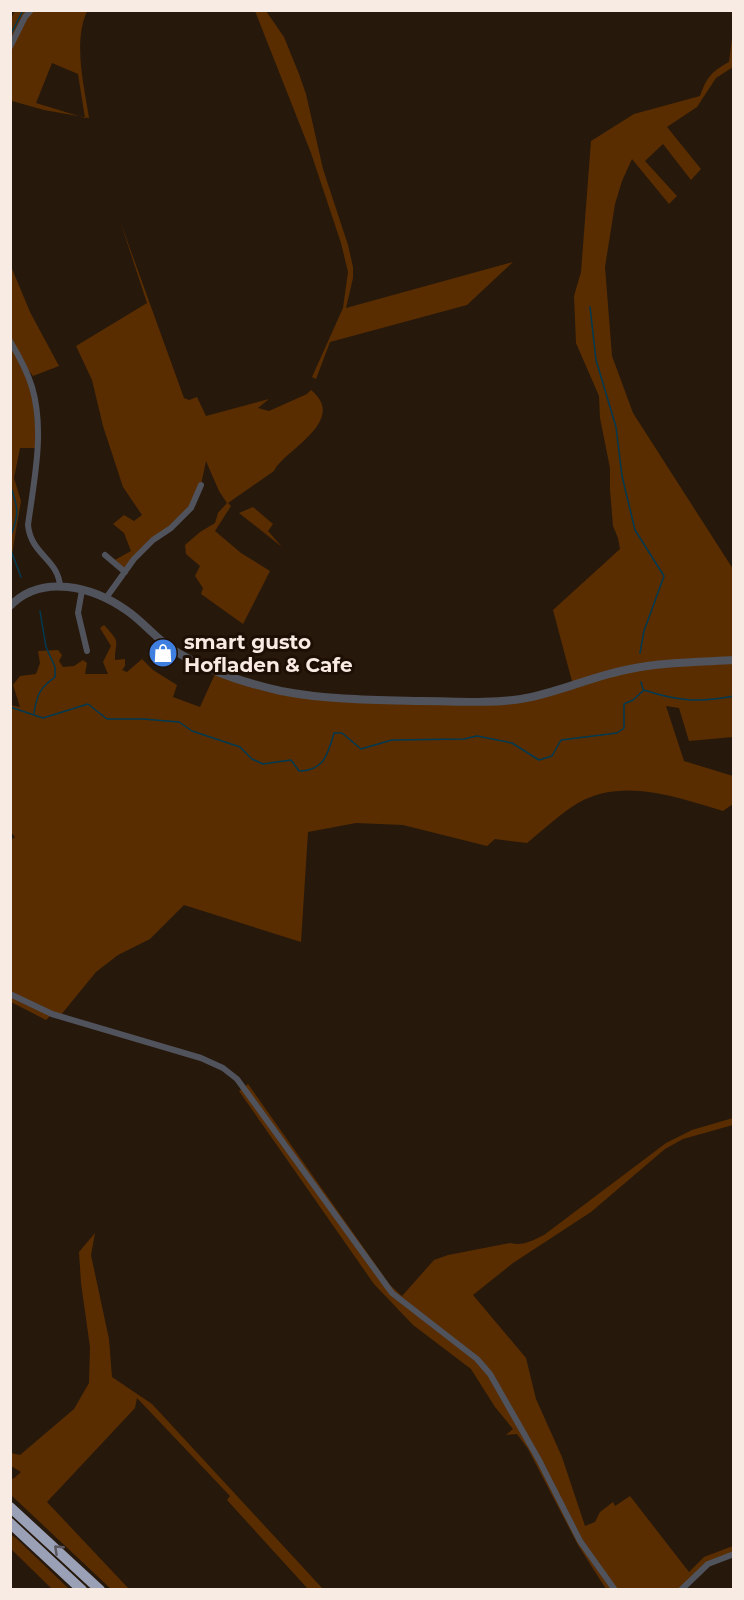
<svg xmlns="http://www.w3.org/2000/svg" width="744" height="1600" viewBox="0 0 744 1600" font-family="Montserrat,sans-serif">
	<rect width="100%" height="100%" fill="#27180c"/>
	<path fill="#592d00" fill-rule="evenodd" d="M15 11H87C73 43 84 84 89 118L44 110 12 101 11 105 10 20ZM52 63 78 74 85 118 36 103Z
		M255 11H266L284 37 299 74 306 94 323 169 348 245 353 267V278L346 308 513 262 467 305 330 342 316 379 312 377 343 308 348 272 341 243 311 153Z
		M733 30V67L716 78 697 107 667 127 701 169 691 180 663 144 645 161 677 196 669 204 632 159 622 181 615 204 605 267 612 356 633 413 733 569V737L689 741 679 708 666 706 684 761 733 776V804L723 811C678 798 624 777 578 803 560 814 543 830 527 843L495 839 487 846 403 825 356 823 308 832 301 942 184 905 150 939 118 955 96 972 60 1016 52 1014 46 1020 11 1002 10 841 15 837 10 831V705L20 707 13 685 20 676 36 674 40 663 38 651 58 650 62 655 59 661 63 667 74 666 83 660 87 663 85 674H108L103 662 111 646 100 628 104 625C122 645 115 638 115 660L125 659V666L122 670 127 672 142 659 153 670 177 685 173 697 200 707 215 674 227 675 314 695 493 702 573 685 553 610 620 549 618 538 613 526 610 490V468L600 418 599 396 576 343 574 296 581 272 591 141 634 114 700 96C707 77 711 72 729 62Z
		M120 221 184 398 189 400 197 397 206 416 269 399 258 408 269 411 307 394 311 390C349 421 284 450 274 471L228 503 231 506 215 531 241 553 270 571 243 624 201 594 203 588 195 576 200 566 186 554 185 545 200 532 215 523 218 513 227 503 219 491 206 461 201 485 191 508 153 540 125 572 113 561 131 551 124 533 113 524 124 515 134 521 142 515 123 487 103 426 92 380 76 346 147 303Z
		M10 264 30 312 59 366 33 376 25 366 32 385 37 448H20L14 478 21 501 11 560Z
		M253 507 273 524 268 531 282 547 239 513Z
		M248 1084 390 1285 402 1296 434 1260 448 1255 510 1243C524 1246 531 1241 544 1235L666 1143 692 1130 733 1118V1125L683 1139 665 1149 591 1212 513 1263 473 1295 526 1358 536 1399 562 1457 585 1526 595 1522 600 1512 613 1502 615 1506 630 1496 689 1572 704 1557 733 1546V1554L708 1565 681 1589H606L578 1545 528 1449 517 1434 506 1435 513 1429 495 1407 471 1369 413 1325 374 1284 239 1091Z
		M95 1233 91 1255 109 1339 112 1377 152 1404 323 1589H308L227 1500 230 1496 137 1398 135 1408 47 1502 129 1589H111L11 1495V1477L13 1479 21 1472 11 1466V1453L20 1455 74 1409 89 1383 90 1347 81 1283 79 1252Z
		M10 1534 16 1538 69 1589H52L11 1549Z"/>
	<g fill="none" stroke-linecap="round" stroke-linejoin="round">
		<path stroke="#003a52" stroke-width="1.5" d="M10 36 23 10
			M590 307 596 360 616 427 622 476 635 530 664 576 644 631 640 653
			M10 485C18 506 20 515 10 537
			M10 548 21 577
			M641 682 643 689
			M10 707 43 718 88 704 107 719H143L179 722 192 731 240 747 252 759 263 764 291 760 299 771C324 771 328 754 334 733H342L361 749 392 740 464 739 477 736 512 743 539 760 552 756 561 740 617 733 624 728V704L633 700 644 690C677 701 699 703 734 696
			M34 713C37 694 40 688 55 677V667L46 647 40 611"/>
		<path stroke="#50535c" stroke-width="6" d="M10 47 25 17 31 10
			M10 341C19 356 27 371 32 387 45 431 34 480 28 525 31 555 58 559 60 586
			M105 555 125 572
			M82 590 78 613 87 651
			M106 598 134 559 153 540 171 528 191 508 201 485
			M10 994 52 1014 201 1058 223 1068 237 1079 392 1293 477 1359 490 1374 539 1460 580 1541 615 1590
			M681 1590 708 1564 734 1554"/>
		<path stroke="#50535c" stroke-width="8" d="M10 606C42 573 93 587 126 610 144 622 157 640 175 651 206 670 245 683 281 691 327 700 374 700 421 701 454 701 488 704 521 699 558 693 592 676 630 669 664 662 699 662 734 660"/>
		<path stroke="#9aa1b7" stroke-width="10" d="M10 1507 100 1590
			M10 1523 82 1590"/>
	</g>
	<defs><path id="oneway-chevron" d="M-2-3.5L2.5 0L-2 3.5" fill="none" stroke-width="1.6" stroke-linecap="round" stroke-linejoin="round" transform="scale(1.5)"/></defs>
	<use stroke="#5c585e" href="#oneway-chevron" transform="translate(58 1549) rotate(-137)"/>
	<defs>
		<g id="shop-disc" transform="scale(1.5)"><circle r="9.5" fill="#3f7fe0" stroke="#1e0f04"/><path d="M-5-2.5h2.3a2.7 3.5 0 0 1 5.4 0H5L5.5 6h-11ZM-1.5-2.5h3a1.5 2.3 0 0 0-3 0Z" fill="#fff"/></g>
	</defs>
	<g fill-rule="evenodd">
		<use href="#shop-disc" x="163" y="653"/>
	</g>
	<g text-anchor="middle" stroke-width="6" stroke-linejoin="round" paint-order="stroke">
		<g font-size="20" font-weight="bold" fill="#f7ebe3" stroke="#1e0f04" text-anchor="start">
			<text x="184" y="649">smart gusto<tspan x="184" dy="23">Hofladen &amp; Cafe</tspan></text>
		</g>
	</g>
	<rect width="744" height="1600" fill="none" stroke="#f7ebe3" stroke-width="24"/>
</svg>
